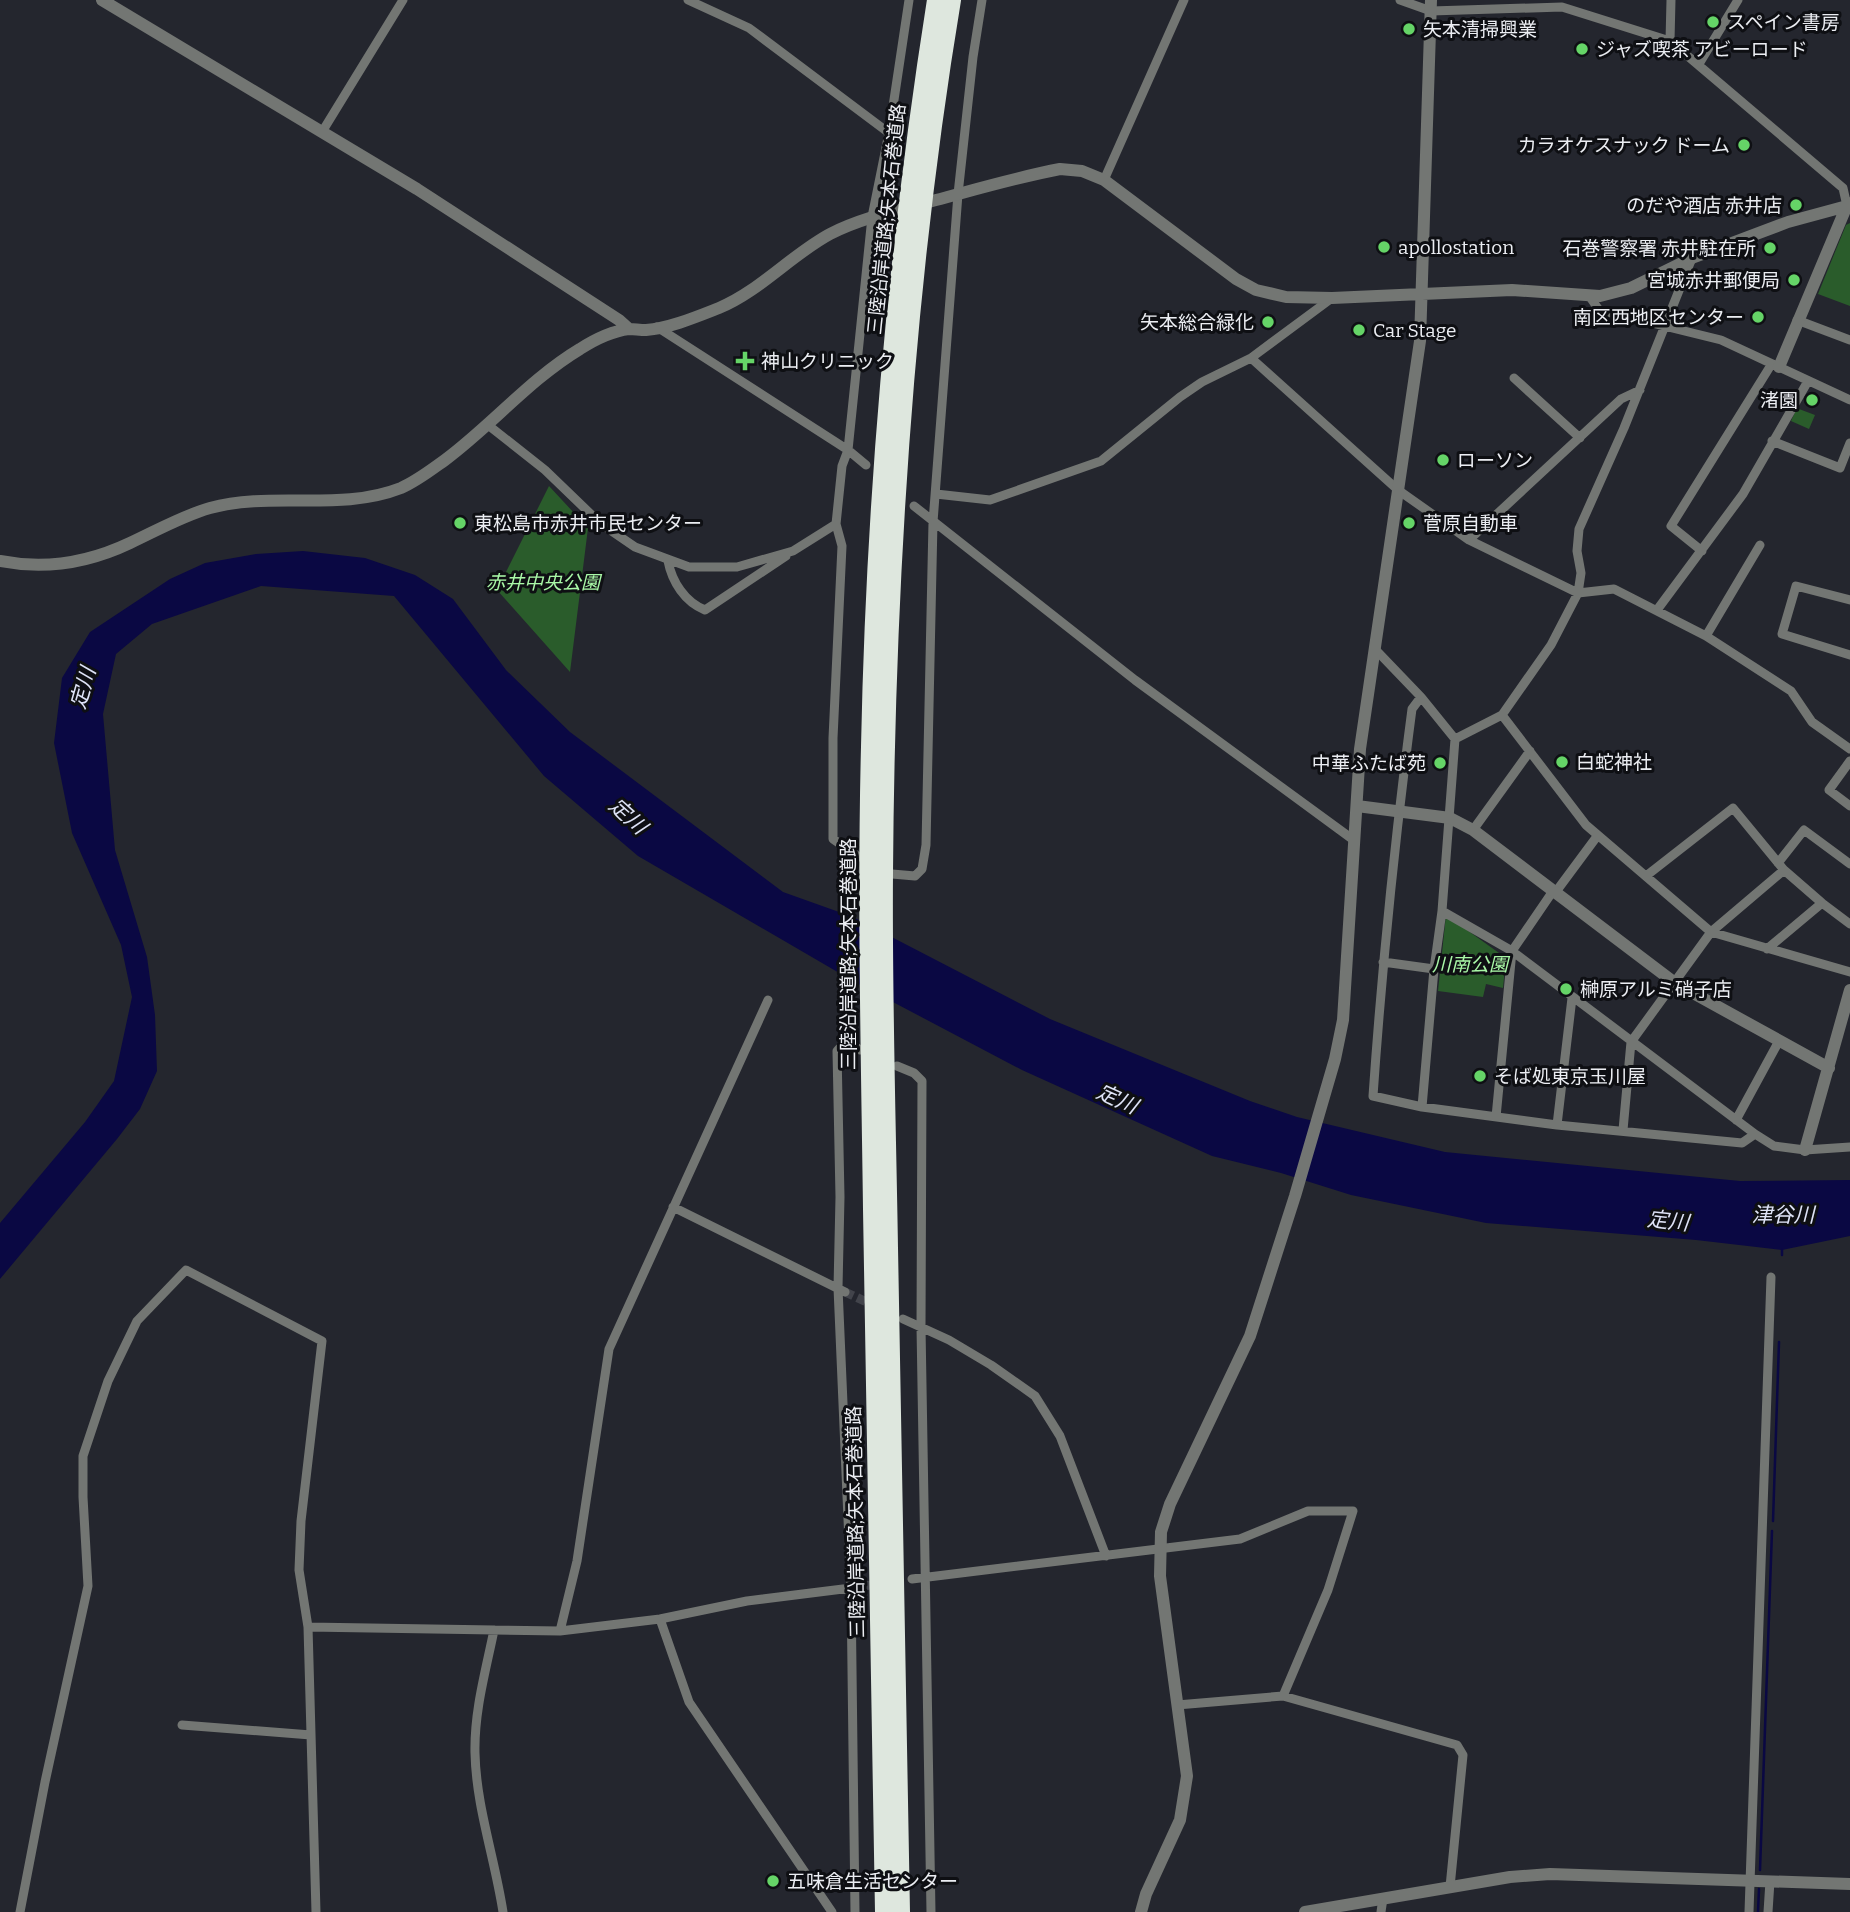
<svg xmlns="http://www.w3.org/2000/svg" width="1850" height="1912" viewBox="0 0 1850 1912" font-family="Bitter,'Noto Sans JP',serif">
	<rect width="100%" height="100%" fill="#24262e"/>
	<path fill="#2a5c2b" d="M1850 223V306L1818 294 1846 225Z
		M1799 409 1815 415 1809 429 1791 421 1796 410Z
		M549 486 588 528 570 672 497 590Z
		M1446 915 1506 958 1503 988 1486 984 1483 997 1438 991Z"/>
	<path fill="#0a0843" d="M303 551 365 558 415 575 453 599 506 670 570 732 783 892 853 917 1050 1019 1250 1101 1297 1117 1445 1152 1740 1181 1850 1180V1236L1782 1250 1696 1240 1486 1223 1351 1195 1281 1173 1212 1156 1022 1070 853 981 638 856 544 776 394 596 261 586 152 624 116 654 103 714 115 850 147 957 155 1015 157 1071 140 1109 117 1139 0 1279V1223L85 1122 114 1081 132 997 121 945 72 833 54 743 62 678 90 632 170 579 205 563 256 554Z"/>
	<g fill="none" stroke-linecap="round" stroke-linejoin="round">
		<path stroke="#0a0843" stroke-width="2.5" d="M1782 1255V1250
			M1773 1521 1779 1342
			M1760 1870 1772 1531
			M1758 1912 1759 1889"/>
		<path stroke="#42444b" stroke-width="9" stroke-dasharray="9 4.5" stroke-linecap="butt" d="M845 1292 873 1305
			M851 1588 877 1584"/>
		<path stroke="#737673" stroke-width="9" d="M688 0 749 28 889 133
			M1400 0 1431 11 1562 7 1670 41 1843 188 1847 206
			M1670 41 1671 0
			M1699 64 1738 0
			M322 132 403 0
			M1104 180 1184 0
			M1590 297 1599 310 1721 340 1850 400
			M1797 320 1850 340
			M657 327 848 450 866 465
			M1251 358 1398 490 1469 540 1578 593 1614 589 1706 636 1791 691 1812 722 1850 749
			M1514 378 1580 438
			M488 425 545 470 600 523 635 547 689 567H737L793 551 836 524
			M1772 441 1840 468 1850 443
			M936 494 990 500 1101 461 1180 397 1202 382 1251 358 1332 298
			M914 506 1135 680 1355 841
			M1469 540 1621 399 1640 390
			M1702 551 1671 526 1771 365
			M668 561C672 582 685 602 705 610L786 556
			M1850 600 1796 586 1782 634 1850 655
			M1657 610 1743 494 1808 381
			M1706 636 1760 545
			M1374 648 1421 697 1455 739 1442 911 1434 969 1422 1107
			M1421 697 1412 709C1395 838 1382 967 1373 1096L1422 1107 1557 1125 1742 1143 1755 1134 1774 1146 1805 1150 1850 1147
			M1502 715 1586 825 1711 932 1850 972
			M1455 739 1502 715 1551 645 1578 593 1581 573 1577 551 1579 529 1624 428 1692 258
			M1850 761 1829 790 1850 806
			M1473 830 1530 751
			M859 857 833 839V738L842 546 836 524 842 466 848 450 872 217 889 133 909 0
			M1778 863 1804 830 1850 864
			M892 874 915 876 922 869 926 845 933 522 958 194 973 57 982 0
			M1646 876 1733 808 1784 870 1822 903 1850 924
			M1555 893 1598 835
			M1442 911 1512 951 1755 1134
			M1767 949 1822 903
			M1383 962 1434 969
			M897 1066 914 1073 922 1081 921 1327 931 1912
			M1496 1117 1512 951 1553 891
			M1736 1120 1779 1041
			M1557 1125 1572 998
			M1623 1130 1631 1042 1711 932 1784 870
			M673 1207 845 1292
			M903 1319 949 1340 991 1365 1035 1396 1060 1436 1106 1556
			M912 1579 1240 1539 1308 1511H1353L1328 1590 1283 1696
			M660 1619 689 1702 832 1912
			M308 1627 560 1631 660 1619 747 1601 851 1588
			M494 1630C486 1670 474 1711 475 1753 476 1806 495 1859 503 1912
			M560 1631 577 1561 609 1349 768 1000
			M1177 1705 1283 1696 1457 1745 1463 1755 1450 1887
			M182 1725 311 1735
			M20 1912 45 1782 88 1586 83 1497V1456L108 1381 137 1321 186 1270 322 1341 301 1521 299 1570 308 1627 316 1912
			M855 1912 851 1588 838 1288 840 1197 837 1051C844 1042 851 1043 860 1050
			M1381 1912 1383 1898
			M1749 1912 1771 1277
			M1768 1912 1770 1881"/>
		<path stroke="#737673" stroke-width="12" d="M102 0 417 189 619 320 629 329
			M1779 367 1848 203
			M0 561C45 570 88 563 130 543 156 531 182 516 210 508 273 491 340 512 401 488 417 481 431 470 445 460 492 425 530 379 580 349 594 340 613 331 629 329 634 329 640 330 646 330 670 328 696 317 719 308 760 291 791 255 830 234 863 217 900 210 936 200 977 189 1018 177 1060 169L1082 171 1104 180 1236 279 1256 290 1286 297 1332 298 1512 290 1600 296 1631 288 1692 258 1788 222 1847 206 1850 207
			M1357 806 1450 818 1473 830 1675 983 1829 1068
			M1805 1150 1850 990
			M1141 1912 1146 1894 1180 1820 1187 1776 1160 1576 1161 1532 1170 1504 1250 1336 1295 1196 1335 1059 1343 1020 1360 749 1420 341 1431 0
			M1305 1912 1510 1877 1550 1874 1850 1884"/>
		<path stroke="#dee7de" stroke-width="18" d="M884 1912C879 1678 874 1444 872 1209 870 1055 866 901 870 747 875 497 897 247 936 0
			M901 1912C897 1691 893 1469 889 1248 887 1123 883 998 884 873 886 581 904 288 952 0"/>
	</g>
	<g fill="#65d467" stroke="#0e0f13" stroke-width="2.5">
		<circle cx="1713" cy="22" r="7"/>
		<circle cx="1409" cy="29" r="7"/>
		<circle cx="1582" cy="49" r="7"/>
		<circle cx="1744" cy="145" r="7"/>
		<circle cx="1796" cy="205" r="7"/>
		<circle cx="1384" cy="247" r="7"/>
		<circle cx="1770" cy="248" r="7"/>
		<circle cx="1794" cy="280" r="7"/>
		<circle cx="1758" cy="317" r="7"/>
		<circle cx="1268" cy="322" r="7"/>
		<circle cx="1359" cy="330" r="7"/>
		<path d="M741.5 350.5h7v7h7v7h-7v7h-7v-7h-7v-7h7z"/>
		<circle cx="1812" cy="400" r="7"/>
		<circle cx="1443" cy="460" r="7"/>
		<circle cx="460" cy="523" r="7"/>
		<circle cx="1409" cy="523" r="7"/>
		<circle cx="1562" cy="762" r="7"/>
		<circle cx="1440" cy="763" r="7"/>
		<circle cx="1566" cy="989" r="7"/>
		<circle cx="1480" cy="1076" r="7"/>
		<circle cx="773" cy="1881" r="7"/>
	</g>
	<g text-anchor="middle" stroke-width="6" stroke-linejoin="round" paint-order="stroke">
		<g font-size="19" fill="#ebedf2" stroke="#0e0f13" text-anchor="start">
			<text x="1727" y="29">スペイン書房</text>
			<text x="1423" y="36">矢本清掃興業</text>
			<text x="1596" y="56">ジャズ喫茶 アビーロード</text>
			<text x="1730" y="152" text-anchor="end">カラオケスナック ドーム</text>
			<text x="1782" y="212" text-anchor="end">のだや酒店 赤井店</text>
			<text x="1398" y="254">apollostation</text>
			<text x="1756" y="255" text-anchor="end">石巻警察署 赤井駐在所</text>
			<text x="1780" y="287" text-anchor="end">宮城赤井郵便局</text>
			<text x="1744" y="324" text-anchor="end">南区西地区センター</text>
			<text x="1254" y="329" text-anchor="end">矢本総合緑化</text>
			<text x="1373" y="337">Car Stage</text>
			<text x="761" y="368">神山クリニック</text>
			<text x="1798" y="407" text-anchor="end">渚園</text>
			<text x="1457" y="467">ローソン</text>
			<text x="474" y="530">東松島市赤井市民センター</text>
			<text x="1423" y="530">菅原自動車</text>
			<text x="1576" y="769">白蛇神社</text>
			<text x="1426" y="770" text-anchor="end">中華ふたば苑</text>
			<text x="1580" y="996">榊原アルミ硝子店</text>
			<text x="1494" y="1083">そば処東京玉川屋</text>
			<text x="787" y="1888">五味倉生活センター</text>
		</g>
		<g font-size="19" fill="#ebedf2" stroke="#0e0f13">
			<text transform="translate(886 219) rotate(-84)" y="7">三陸沿岸道路;矢本石巻道路</text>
			<text transform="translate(848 954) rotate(-90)" y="7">三陸沿岸道路;矢本石巻道路</text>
			<text transform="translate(855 1522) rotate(-91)" y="7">三陸沿岸道路;矢本石巻道路</text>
		</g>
		<g font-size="19" font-style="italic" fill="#a9f8a7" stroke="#0e0f13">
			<text x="543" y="589">赤井中央公園</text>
			<text x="1470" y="971">川南公園</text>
		</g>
		<g font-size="21" font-style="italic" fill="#dee3f7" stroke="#0e0f13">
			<text transform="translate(83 688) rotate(-74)" y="7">定川</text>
			<text transform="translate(628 816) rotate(42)" y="7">定川</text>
			<text transform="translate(1117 1099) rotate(24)" y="7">定川</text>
			<text x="1783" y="1222">津谷川</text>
			<text transform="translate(1668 1221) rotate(6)" y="7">定川</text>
		</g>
	</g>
</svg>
